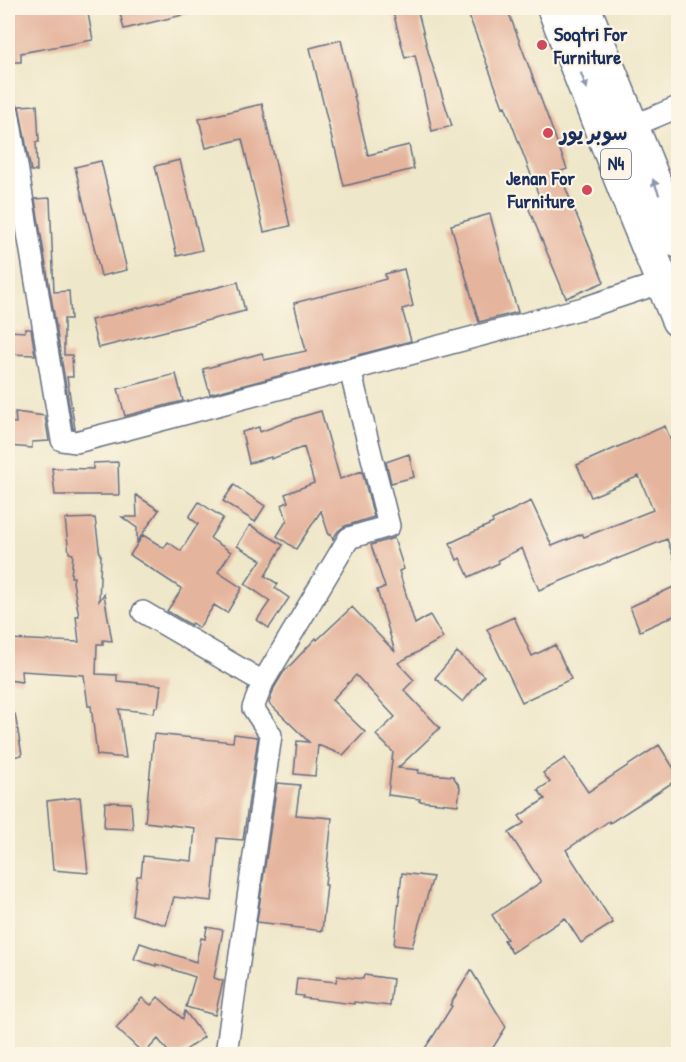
<svg xmlns="http://www.w3.org/2000/svg" width="686" height="1062" viewBox="0 0 686 1062" font-family="'Patrick Hand','Playpen Sans Arabic',sans-serif">
	<rect width="100%" height="100%" fill="#fcf5e5"/>
	<filter id="ink" filterUnits="userSpaceOnUse"><feTurbulence type="fractalNoise" baseFrequency=".0167" numOctaves="2"/><feDisplacementMap in="SourceGraphic" scale="12" xChannelSelector="R" yChannelSelector="G"/><feConvolveMatrix kernelMatrix="1 2 1 2 8 2 1 2 1" color-interpolation-filters="sRGB"/></filter>
	<filter id="wash" filterUnits="userSpaceOnUse"><feTurbulence type="fractalNoise" baseFrequency=".008" numOctaves="4" result="noise"/><feDisplacementMap in="SourceGraphic" scale="24" xChannelSelector="R" yChannelSelector="G"/><feGaussianBlur stdDeviation="1.35" result="paint"/><feColorMatrix in="noise" values="0 0 0 0 0 0 0 0 0 0 0 0 0 0 0 0 0 1.4 0 .05"/><feComposite in="paint" operator="in"/></filter>
	<g filter="url(#wash)">
		<rect width="100%" height="100%" fill="#efe7c9"/>
		<g id="blocks">
			<path fill="#e5b49d" d="M8 8H87L93 40 21 53V62H8Z
				M144 8H190L191 13 124 29 120 13Z
				M392 8H417L429 55 452 126 432 131 415 55 405 58Z
				M466 8H507L567 169 559 172 604 282 566 298 526 202 539 196 505 106 503 107Z
				M341 40 368 155 409 145 414 169 344 186 335 148H334L310 48Z
				M262 104 290 226 264 232 242 139 206 148 199 119Z
				M37 105 39 142H36L37 171H31L19 106Z
				M180 160 202 250 177 256 155 166Z
				M101 161 127 270 101 276 75 167Z
				M50 198 54 292 69 291 71 319H64V355H72L73 377H67L75 429H73L35 199Z
				M490 214 502 260 518 312 479 322 451 225Z
				M404 269 413 306 402 309 411 341 210 394 203 369 262 353 264 360 306 351 294 303 386 279 385 274Z
				M238 282 245 311 98 348 91 320Z
				M25 329H31L35 355 8 354V331L25 332Z
				M176 374 183 401 125 416 118 389Z
				M321 411 340 479 362 471 374 517 345 526 338 531 333 539 331 534 329 535 321 511 296 549 277 536 287 520 282 505 288 502 285 494 314 483 304 447 271 459V457L249 463 242 432 259 427 260 432 297 418Z
				M15 412 45 416 49 441 32 442V448L8 446V422L16 423Z
				M665 426 678 459V566L677 567 667 539 617 559V558L539 590 522 548 498 560 499 563 469 577 460 558 457 560 450 543 493 523 492 520 531 501 552 546 582 534 584 537 653 510 639 476 591 497 577 465Z
				M409 454 414 477 391 483 386 462Z
				M118 462 119 495H55L52 468 93 469V463Z
				M234 485 265 506 255 522 223 501Z
				M136 495 159 510 137 542V528L122 517H137Z
				M199 502 223 518 210 538 231 552 218 572 242 588 227 613 214 605 199 628 192 623 191 625 167 611 182 589 130 555 143 535 164 548 168 542 181 551 198 524 189 517Z
				M95 518 100 555H101L99 601 104 594 112 641 103 640V644H97L96 674 117 675V681L161 685 158 707H155L154 713 119 709 126 758 97 755 91 706H88L84 675 21 671 22 682 8 680V639L79 642 76 616H79L73 582 74 577H71L73 554 69 553 65 519Z
				M250 525 283 545 265 576 278 584 275 588 289 598 269 628 257 620 270 601 245 584 261 560 237 546Z
				M394 538 404 569 399 571 415 624 430 615 443 638 398 663 414 680 404 690 440 728 398 768 419 770 418 773 453 776 460 787 458 805 419 801 420 799 388 795 393 752 376 735 395 717 356 675 332 700 365 732 343 755 318 745 315 776 294 774 297 741 309 742 269 703 274 688 283 673 316 638 317 640 352 607 395 652 377 590 385 587 371 545Z
				M678 585V614L640 631 630 607Z
				M514 617 532 656 555 645 571 679 522 702 487 629Z
				M457 652 484 676 463 702 435 678Z
				M15 714 22 755 8 758V715Z
				M154 734 233 742 234 734 257 737 258 738 243 840 218 838 212 901 174 897 166 925 132 915 137 876H141L143 856 192 861 195 828 145 822Z
				M659 745 678 775V779L610 823 609 821 566 850 613 923 581 943 565 918 512 953 504 940 507 939 492 915 541 882 509 833 524 823 519 816 545 799 538 790 550 782 543 773 565 758 588 792Z
				M277 783 300 785 296 815 332 818 325 885H327L322 931 291 927 292 926 257 922Z
				M80 797 88 873 53 870 47 801Z
				M105 802 131 803 133 829 104 828Z
				M402 873 433 877 412 947 394 945Z
				M207 927 223 930 214 978 223 981 215 1015 186 1007 195 977 156 964V966L134 959 140 943 196 962 201 938 205 939Z
				M471 970 506 1027 489 1054H421L434 1035 452 1006 450 1005Z
				M364 975 393 979 390 1006 354 1002V1004L302 998 303 996 295 995 297 978 336 982 337 976 363 979Z
				M158 997 183 1019 185 1011 204 1037 180 1054H170L158 1039 144 1054 116 1028 142 998 151 1005Z"/>
		</g>
	</g>
	<g filter="url(#ink)">
		<use href="#blocks" fill-opacity="0" stroke="#656f83" stroke-width="1.5"/>
		<g fill="none" stroke-linecap="round" stroke-linejoin="round">
			<g stroke="#656f83" stroke-width="24">
				<path id="street" d="M8 111 62 440 76 442 127 429 587 307 663 282
					M621 131 678 107
					M143 612 263 682 349 538 389 526 350 370
					M226 1054 271 735 253 708 263 682"/>
			</g>
			<g stroke="#656f83" stroke-width="36">
				<path id="highway" d="M554 8 633 210 678 320
					M584 8 678 241"/>
			</g>
			<use href="#street" stroke="#fff" stroke-width="21"/>
			<use href="#highway" stroke="#fff" stroke-width="33"/>
		</g>
		<defs><path id="oneway-solid" d="M-6-.8H1V-3.2L6.5 0L1 3.2V.8H-6Z" transform="scale(1.5)"/></defs>
		<g fill="#8d97ae">
			<use href="#oneway-solid" transform="translate(584 81) rotate(69)"/>
			<use href="#oneway-solid" transform="translate(656 187) rotate(-112)"/>
		</g>
	</g>
	<g fill="#d1495b" stroke="#fcf5e5" stroke-width="2">
		<circle cx="542" cy="45" r="6"/>
		<circle cx="548" cy="133" r="6"/>
		<circle cx="587" cy="190" r="6"/>
	</g>
	<g text-anchor="middle" stroke-width="4.5" stroke-linejoin="round" paint-order="stroke">
		<rect fill="#fcf5e5" stroke="#5e6a86" stroke-width="1.5" x="601" y="149" width="30" height="30" rx="4.5"/>
		<g font-size="18" font-weight="bold" fill="#1b2f5e">
			<text x="616" y="170">N4</text>
		</g>
		<g font-size="20" font-weight="bold" fill="#1b2f5e" stroke="#fcf5e5" text-anchor="start">
			<text x="554" y="41">Soqtri For<tspan x="554" dy="23">Furniture</tspan></text>
			<text x="560" y="140">سوبر يور</text>
			<text x="575" y="185" text-anchor="end">Jenan For<tspan x="575" dy="23">Furniture</tspan></text>
		</g>
	</g>
	<rect width="686" height="1062" fill="none" stroke="#fcf5e5" stroke-width="30"/>
</svg>
